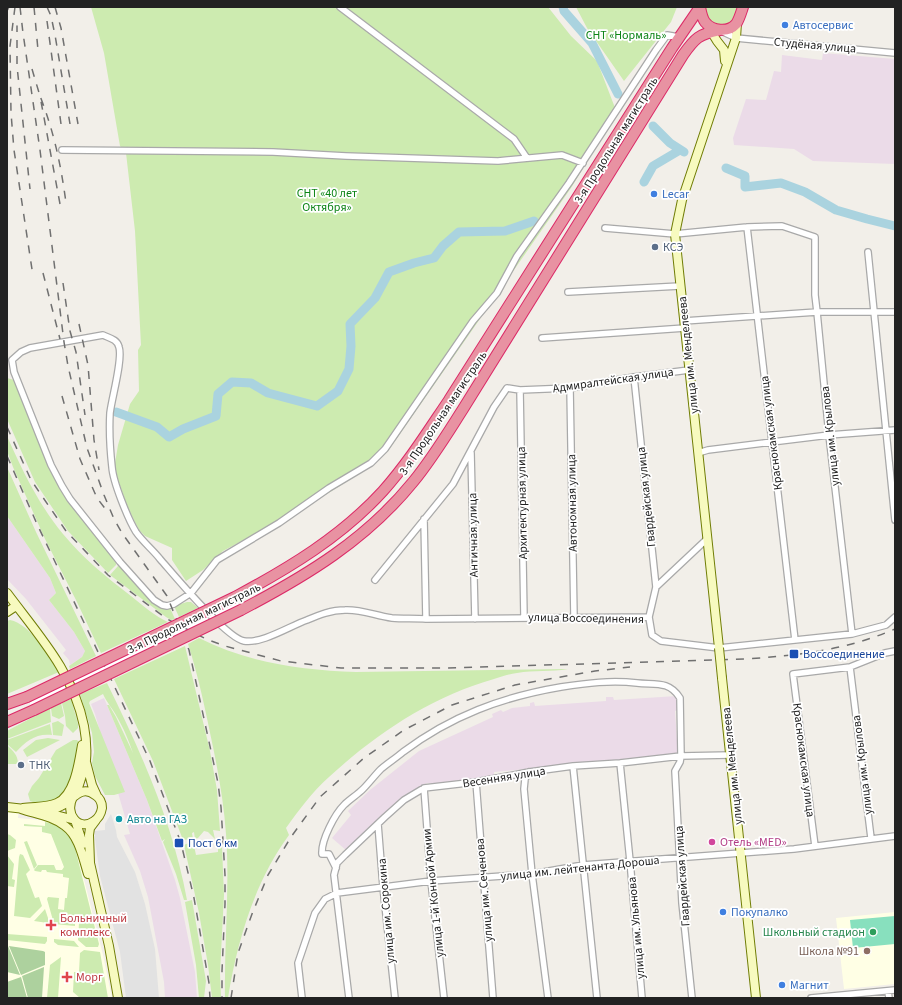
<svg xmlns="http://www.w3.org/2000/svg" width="902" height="1005" viewBox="0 0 902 1005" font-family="'Source Sans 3',sans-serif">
	<rect width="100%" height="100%" fill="#f2efe9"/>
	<path fill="#ebdbe8" d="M823 53 895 59V164L813 161 794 149 734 145 733 138 746 99 766 100 774 71 781 72 782 55 822 60Z
		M7 516 50 578 56 593 49 600 74 632 85 651 82 657 70 665 69 660 63 653 66 650 26 599 7 579Z
		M677 696 678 710 675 711 678 755 494 772V777L432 785 431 783H427L403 798 347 851 332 838 351 815 348 811 370 790 419 751 493 717 492 714 501 710 503 712 512 708 530 706V703L534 702 535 706 606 701V697H613L614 700Z
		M104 698 147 800 175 880 180 898 195 972 197 998H165L164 982 148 897 140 871 124 835 130 834 95 714 91 704Z"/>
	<path fill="#ffffe5" d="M7 807 19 808 18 818 52 821 74 840 103 955 112 998H7Z
		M895 912V984L844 989 836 918Z"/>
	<path fill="#cdebb0" d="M91 7H548L571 36 597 61 617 113 571 188 388 451 367 469 314 502 223 551 203 570 186 581 172 560V548L145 536 139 530 128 508 114 469 118 445 130 404 139 391 138 350 141 345 135 231 126 153 120 146 104 53Z
		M576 7H677L671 22 624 81 587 28Z
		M705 7H738L736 19 725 27 709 22 705 11Z
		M7 378 14 380 67 498 99 541 116 560V565L108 573 68 531 35 482 7 419Z
		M7 436C22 470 39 505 63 534 83 558 106 577 131 596 141 604 156 617 168 622L101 653 76 600 45 539 13 467 7 451Z
		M7 467 36 532 96 656 70 669 69 666 82 657 85 651 74 632 49 600 56 593 50 578 7 516Z
		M118 566H120L162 608 166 609 170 608 175 619 171 620 166 617 110 575Z
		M187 602H191L198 608 179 617 174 606Z
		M10 620C31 624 47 656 59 672L7 694V621Z
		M199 638C248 663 302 670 356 672L568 669C551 672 534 670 517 673 509 674 501 677 494 679 431 697 377 733 329 777 312 792 299 810 286 828L289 835C255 881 237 941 228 998H225C224 943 230 889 226 834 224 805 219 776 213 747 206 713 199 678 188 644Z
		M185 646 210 751 217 790 220 831 213 830 215 839 208 832 204 831 198 838 195 839 194 832 192 833 193 839 183 840 153 761 114 679Z
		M107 683C141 752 173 823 187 900H184L176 874 163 842 165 839 162 841 147 800 107 705H109L116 717 133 753C129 741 123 727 117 717 113 709 107 703 103 694L90 701 89 703 125 792 114 795H105L95 776 92 763 94 752 92 733 80 694Z
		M71 699 78 724V728L73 733 66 726 65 716 62 703Z
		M61 703 64 716 59 719 52 716 51 708Z
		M50 708 51 722 7 739V731Z
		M58 721 64 725 62 736 53 735 52 723Z
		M50 724 52 735C36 733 26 741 16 752L7 744V740Z
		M48 738 60 740 27 757 23 750 36 740Z
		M73 740H77L79 742 77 756 68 790 55 802 39 804 30 801 28 794 32 786 39 778 56 750Z
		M7 745C13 751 18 755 18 764H7Z
		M45 822C60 824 65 829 73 840L99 944 98 947H86L78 940 79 923 78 915 68 916 69 923 75 924V926L54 924 47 899 48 897 59 898 58 909 64 910 65 898H67L69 878 63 877V874L47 872 46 870H42L41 872 35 871 34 870 38 865H54L56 870H62L64 867 51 834 42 832V827L24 826V824L45 826Z
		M7 834 10 835 16 840 15 848 7 851Z
		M27 841 37 865 34 869 24 842Z
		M193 841 196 855 218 852V845L222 846 224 895 220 973 221 998H212L208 965 199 913 184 845Z
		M20 854 23 855 30 870 26 874 35 898 39 897 42 906 30 918 14 916 19 857Z
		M7 855 14 864 12 879 15 880 14 887 7 886Z
		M192 900 206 981 204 998H199L196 965 185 902Z
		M45 909 48 918V923L34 921Z
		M7 934 47 937V941L45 944 7 940Z
		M54 939 74 941 79 947 58 945 54 942Z
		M84 950 100 952 108 998H80L73 992 74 972H79L80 953Z
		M61 957 58 998H47L50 965Z"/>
	<path fill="#add19e" d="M7 946H8L20 975 7 972Z
		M9 946 43 951 45 952V965L21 975Z
		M44 967 42 998H28L22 976Z
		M21 977 27 998H7V982Z"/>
	<path fill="#88e0be" d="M895 916V944L853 948 850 920Z"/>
	<path fill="#e2e2e2" d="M111 814 116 830 117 837 135 872 145 904 155 949 159 998H126L120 952 100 876 95 839V831L105 830V824Z"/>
	<path fill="#fff" d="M233 593 244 615 36 715 25 693Z"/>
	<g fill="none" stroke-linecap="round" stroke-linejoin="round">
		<path stroke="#aad3df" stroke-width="9" d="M563 7 564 11 592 43 618 94
			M653 126 670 143 684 152
			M726 168 745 176V187L781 183 805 192 836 210 867 219 895 226
			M644 182 653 166 680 150
			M116 412 157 427 169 437 183 429 216 416 218 394 232 382 251 383 268 393 317 406 338 391 349 369 351 346 350 324 375 298 389 272 414 263 434 258 443 246 459 232 505 231 534 221"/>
		<g stroke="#a9a9a9" stroke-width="8">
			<path id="street" d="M340 7 514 139 527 158
				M721 31 736 38 895 53
				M62 150 273 152 346 156 498 161 562 155 583 163
				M747 227 795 640
				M605 228 675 234 747 227 782 226 815 237V295L817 312 829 435 852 634
				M868 252 895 520
				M568 292 680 286
				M684 321 817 312H895
				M542 338 685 328
				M634 377 656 587 649 617 652 635 661 641 719 648 852 634 886 625 895 617
				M570 388 574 617
				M520 390 524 617
				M471 453 475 619
				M698 453 708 450 829 435 895 430
				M424 519 426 619
				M375 580 453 484 494 407 507 388 520 390 570 388 634 377 689 370
				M656 587 707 539
				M649 617 426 619C415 618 403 619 392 618 376 616 361 609 345 610 331 610 319 615 307 620 290 626 262 644 244 641 226 638 175 576 160 559 153 550 143 542 136 532 128 519 113 482 112 467 110 449 109 431 110 413 112 397 123 359 119 347 117 339 109 338 103 335L30 348 21 352 12 360 14 372 51 465 62 486 70 499 120 562 154 600 162 605 167 606 174 604 191 593 217 560 279 523 329 488 371 463 385 449 473 321 497 293 517 256 569 183 656 50 667 35 679 37
				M850 667 871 838
				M620 763 630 861 642 998
				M573 766 597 998
				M529 772 525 779 524 789 532 874 548 998
				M476 782 493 998
				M424 788 431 881 444 998
				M378 824 383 887 395 998
				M815 846 793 674 850 667 885 653 895 651
				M336 868 329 854H322C321 840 335 814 344 805 350 799 357 795 363 789 369 783 375 775 381 769 388 763 396 758 403 752 451 716 502 697 561 687 587 683 611 680 637 683 654 685 669 680 680 698L681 756 680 762 675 771 682 903 692 998
				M888 991 889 998
				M302 998 298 963 315 913 325 899 337 893 431 881 532 874 583 865 794 849 895 836
				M349 998 334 875 337 863 345 855 385 817 404 800 424 788 476 782 529 772 573 766 620 763 681 756 730 755
				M811 998 895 990"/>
		</g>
		<g stroke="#707d05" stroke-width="10">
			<path id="secondary" d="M709 28 717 41 724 50 725 61
				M7 593C39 636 73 672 84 726 86 737 87 749 86 760 84 772 79 783 76 795
				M7 612 16 606
				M719 648 675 234 682 200 736 38 737 23
				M722 678 756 998
				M86 762 92 785 97 796
				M7 807 25 809
				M23 808C34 806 46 808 57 803 75 795 79 762 82 745
				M21 809C36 814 53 816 65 826 79 836 83 858 88 874
				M43 811C49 810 56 809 61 806 73 800 81 784 95 795 100 798 102 803 102 808 101 814 99 818 94 821 78 832 64 813 73 797
				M52 814 75 820 83 844
				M96 820 90 828 89 835 90 863 109 946 118 998"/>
		</g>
		<g stroke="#dc2a67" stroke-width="12">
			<path id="highway" d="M700 7C701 12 702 18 705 22 712 31 728 33 736 24 739 20 741 13 743 7
				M235 597C289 568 341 537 383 491 408 463 428 431 449 400L672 48 700 7
				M241 610C306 576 366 540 413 482 432 459 447 434 463 409L683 55C695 38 699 34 720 30
				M7 704 27 697
				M7 722 34 710"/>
		</g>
		<use href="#street" stroke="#fff" stroke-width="5.5"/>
		<use href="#secondary" stroke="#f7fabf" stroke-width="8"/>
		<use href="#highway" stroke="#e892a2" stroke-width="10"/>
		<path stroke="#707070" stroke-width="1.5" stroke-dasharray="8 8" stroke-linecap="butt" d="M15 7 10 46 11 113 14 150 33 276
			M20 7 23 33 40 150 64 342 68 366 87 448 104 495 114 519 122 533 167 596 189 650 218 783 221 807 225 875V904L222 971V998
			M34 7 38 50
			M47 7 51 16 55 35 70 124
			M55 7 61 28 78 124
			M7 11 9 7
			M47 21 61 124
			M17 28V26V66L30 189
			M32 69 40 96
			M60 204 40 96C54 132 61 165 66 203
			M43 273 60 339
			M63 283 70 331 76 352 85 415
			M79 324 88 365 94 440 99 470
			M62 396 80 459 97 498 107 511
			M7 427 31 480 66 531 108 575 167 619 206 639 225 646 281 661 341 668H448L747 659C801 655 846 650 895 629
			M7 456 37 524 150 761 181 843 194 898 209 983 210 998
			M231 998 238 953 252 914 268 875 291 837 320 797 364 758 404 730 452 705 515 685 595 671 630 667"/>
		<g stroke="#707d05" stroke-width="10" stroke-linecap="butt">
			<path id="secondary-bridge" d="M719 648 722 678"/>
		</g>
		<g stroke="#dc2a67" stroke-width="12" stroke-linecap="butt">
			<path id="highway-bridge" d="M27 697 235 597
				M34 710 241 610"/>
		</g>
		<use href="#secondary-bridge" stroke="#f7fabf" stroke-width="8"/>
		<use href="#highway-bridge" stroke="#e892a2" stroke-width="10"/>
	</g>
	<g fill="#3f7fe0" stroke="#fff" stroke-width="1.5">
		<circle cx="785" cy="25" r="4"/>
		<circle cx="654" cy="194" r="4"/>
		<circle cx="723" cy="912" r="4"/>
		<circle cx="782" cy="985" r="4"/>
	</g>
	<g fill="#5c6f8a" stroke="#fff" stroke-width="1.5">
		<circle cx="655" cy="247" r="4"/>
		<circle cx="21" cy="765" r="4"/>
	</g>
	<g fill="#1a4fb4" stroke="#fff" stroke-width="1.5">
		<rect x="789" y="649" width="10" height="10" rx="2"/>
		<rect x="174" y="838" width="10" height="10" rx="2"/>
	</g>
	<circle fill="#0f9aa8" stroke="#fff" stroke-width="1.5" cx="119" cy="819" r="4"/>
	<circle fill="#d1479c" stroke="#fff" stroke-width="1.5" cx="712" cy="842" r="4"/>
	<g fill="#e0444e" stroke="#fff" stroke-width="1.5">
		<path d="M49 919h4v4h4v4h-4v4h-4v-4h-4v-4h4z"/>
		<path d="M65 971h4v4h4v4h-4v4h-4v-4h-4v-4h4z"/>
	</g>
	<circle fill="#2e9e5b" stroke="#fff" stroke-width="1.5" cx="873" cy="932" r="4"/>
	<circle fill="#8d6e63" stroke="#fff" stroke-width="1.5" cx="867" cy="951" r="4"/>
	<g text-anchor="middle" stroke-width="3.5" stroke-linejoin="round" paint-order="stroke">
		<g font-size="12" fill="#366cbe" stroke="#fff" text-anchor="start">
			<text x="793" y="29">Автосервис</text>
			<text x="662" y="198">Lecar</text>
			<text x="731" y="916">Покупалко</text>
			<text x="790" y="989">Магнит</text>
		</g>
		<g font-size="12" fill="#0c8416" stroke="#fff">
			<text x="626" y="39">СНТ «Нормаль»</text>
			<text x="327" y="197">СНТ «40 лет<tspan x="327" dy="14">Октября»</tspan></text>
		</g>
		<g font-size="12" fill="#222" stroke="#fff">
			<text transform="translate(815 45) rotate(5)" y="4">Студёная улица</text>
			<text transform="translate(616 140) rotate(-58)" y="4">3-я Продольная магистраль</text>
			<text transform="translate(688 355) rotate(-96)" y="4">улица им. Менделеева</text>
			<text transform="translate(613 380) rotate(-8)" y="4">Адмиралтейская улица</text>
			<text transform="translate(443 413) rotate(-56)" y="4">3-я Продольная магистраль</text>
			<text transform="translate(771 433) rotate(-97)" y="4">Краснокамская улица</text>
			<text transform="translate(830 436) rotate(-96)" y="4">улица им. Крылова</text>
			<text transform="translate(646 497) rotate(-96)" y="4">Гвардейская улица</text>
			<text transform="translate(522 503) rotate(-91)" y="4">Архитектурная улица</text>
			<text transform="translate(572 503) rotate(-91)" y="4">Автономная улица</text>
			<text transform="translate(473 535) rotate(-91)" y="4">Античная улица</text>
			<text transform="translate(194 618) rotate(-26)" y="4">3-я Продольная магистраль</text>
			<text transform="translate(586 618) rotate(1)" y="4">улица Воссоединения</text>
			<text transform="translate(804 760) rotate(83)" y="4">Краснокамская улица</text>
			<text transform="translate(862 765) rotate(-97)" y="4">улица им. Крылова</text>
			<text transform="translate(732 766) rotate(-96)" y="4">улица им. Менделеева</text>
			<text transform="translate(504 777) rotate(-9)" y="4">Весенняя улица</text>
			<text transform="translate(580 868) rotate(-6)" y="4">улица им. лейтенанта Дороша</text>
			<text transform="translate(682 876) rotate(-94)" y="4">Гвардейская улица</text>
			<text transform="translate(484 890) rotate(-95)" y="4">улица им. Сеченова</text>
			<text transform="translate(433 893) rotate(-96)" y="4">улица 1-й Конной Армии</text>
			<text transform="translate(386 911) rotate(-95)" y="4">улица им. Сорокина</text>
			<text transform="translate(636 928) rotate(-95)" y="4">улица им. Ульянова</text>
		</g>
		<g font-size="12" fill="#4e5e75" stroke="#fff" text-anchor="start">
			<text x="663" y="251">КСЭ</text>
			<text x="29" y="769">ТНК</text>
		</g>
		<g font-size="12" fill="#164399" stroke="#fff" text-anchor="start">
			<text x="803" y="658">Воссоединение</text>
			<text x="188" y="847">Пост 6 км</text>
		</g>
		<g font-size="12" fill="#0d838f" stroke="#fff" text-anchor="start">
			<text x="127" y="823">Авто на ГАЗ</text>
		</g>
		<g font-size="12" fill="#b23c85" stroke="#fff" text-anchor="start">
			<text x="720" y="846">Отель «MED»</text>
		</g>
		<g font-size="12" fill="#be3a42" stroke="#fff" text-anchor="start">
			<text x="60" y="922">Больничный<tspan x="60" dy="14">комплекс</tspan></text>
			<text x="76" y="981">Морг</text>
		</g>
		<g font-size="12" fill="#27864d" stroke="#fff" text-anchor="end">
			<text x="865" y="936">Школьный стадион</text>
		</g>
		<g font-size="12" fill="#785e54" stroke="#fff" text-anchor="end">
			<text x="859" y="955">Школа №91</text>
		</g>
	</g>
	<rect width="902" height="1005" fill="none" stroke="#222222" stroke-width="16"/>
</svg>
